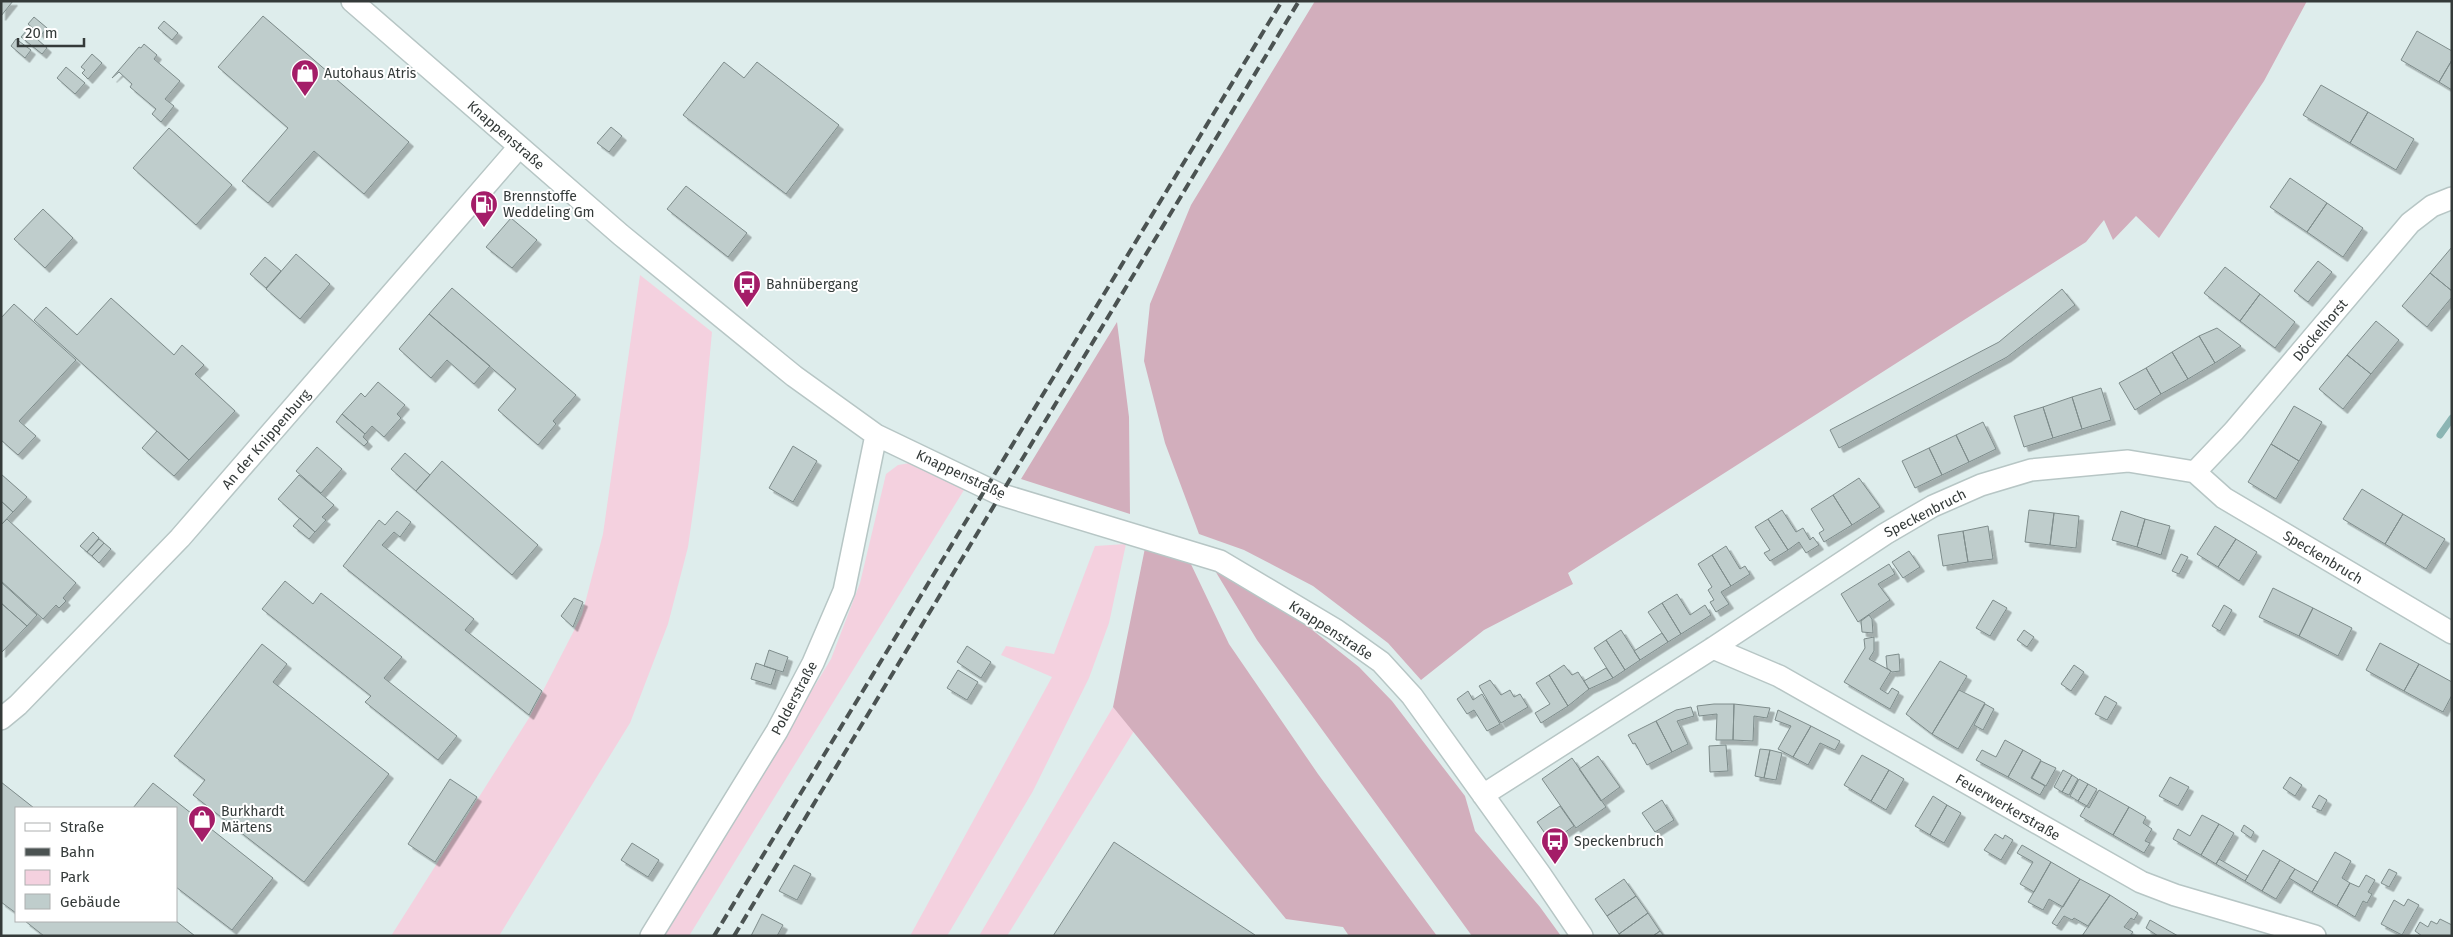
<svg xmlns="http://www.w3.org/2000/svg" width="2453" height="937" viewBox="0 0 2453 937" font-family="'Fira Sans',sans-serif">
	<defs>
		<filter id="shadow"><feDropShadow dx="4.5" dy="4.5" stdDeviation="0" flood-color="#0004"/></filter>
	</defs>
	<rect width="100%" height="100%" fill="#deedec"/>
	<path fill="#f4d1df" d="M640 275 712 332 699 470 688 547 668 624 630 723 499 936H391L529 718 582 615 603 534Z
		M910 463 964 490 689 936H662L831 659 860 583 886 474 898 465Z
		M1126 544 1109 623 1089 678 1033 791 947 936H910L1052 677 1001 655 1006 646 1054 654 1095 546Z
		M1113 707 1134 731 1007 936H979Z"/>
	<path fill="#d2aebc" d="M1315 1H2307L2264 81 2159 238 2136 216 2113 240 2104 220 2086 242 1568 573 1573 584 1484 630 1421 680 1388 643 1313 586 1244 550 1199 534 1165 443 1144 361 1150 304 1191 205Z
		M1117 322 1129 417 1130 514 1021 479Z
		M1145 548 1188 558 1229 644 1318 774 1437 936H1349L1343 927 1286 919 1113 707Z
		M1214 569 1306 625 1359 667 1392 701 1465 796 1475 831 1540 907 1561 936H1472L1257 640Z"/>
	<g fill="none" stroke-linecap="round" stroke-linejoin="round">
		<path stroke="#8bb5b3" stroke-width="7" d="M2440 435 2452 418"/>
	</g>
	<path fill="#bfcdcc" stroke="#7e8c8b" filter="url(#shadow)" d="M1 1H13L1 16Z
		M263 16 409 142 364 194 314 151 268 203 242 181 288 128 218 67Z
		M34 17 47 28 41 35 28 24Z
		M164 21 178 33 172 40 158 28Z
		M27 30 47 48 42 54 21 37Z
		M2417 31 2452 51V60L2439 82 2401 60Z
		M16 39 31 50 25 58 11 46Z
		M144 44 157 55 154 59 180 81 165 99 174 106 161 122 152 114 156 109 130 87 132 84 119 72 112 78 139 47 141 48Z
		M92 54 102 63 88 79 82 73 85 70 81 67Z
		M2452 60V90L2439 82Z
		M724 62 744 78 757 62 839 125 786 194 683 115Z
		M66 67 85 83 75 94 57 78Z
		M2321 85 2368 112 2350 143 2303 115Z
		M2368 112 2414 139 2396 170 2350 143Z
		M611 127 622 136 609 152 597 143Z
		M169 128 232 185 196 225 133 168Z
		M2290 178 2327 203 2307 232 2270 207Z
		M686 186 747 233 728 257 667 209Z
		M2327 203 2363 228 2343 257 2307 232Z
		M43 209 73 238 45 268 14 239Z
		M511 218 537 240 512 268 486 247Z
		M2452 247V291L2430 273Z
		M296 254 330 284 300 319 266 289Z
		M265 257 281 271 266 288 250 274Z
		M2318 261 2332 272 2308 302 2294 291Z
		M2225 267 2260 294 2240 321 2204 293Z
		M2430 273 2452 291V297L2427 327 2402 306Z
		M452 288 576 395 553 421 556 424 538 445 498 410 516 389 429 314Z
		M2062 289 2075 305 2007 357 1839 448 1830 430 1999 342Z
		M2260 294 2295 322 2275 348 2240 321Z
		M111 298 174 355 182 345 204 365 195 374 235 411 189 460 34 320 46 307 77 335Z
		M14 304 76 360 19 421 36 436 18 455 1 440V318Z
		M429 314 490 366 474 384 447 360 431 378 399 349Z
		M2376 321 2399 340 2371 374 2347 355Z
		M2217 328 2241 346 2215 363 2199 336Z
		M2199 336 2215 363 2188 379 2172 352Z
		M2172 352 2188 379 2161 394 2146 368Z
		M2347 355 2371 374 2343 409 2319 389Z
		M2146 368 2161 394 2135 410 2119 383Z
		M378 382 405 405 397 414 401 418 384 437 372 426 365 434 342 414 361 393 365 397Z
		M2101 388 2111 420 2082 429 2072 397Z
		M2072 397 2082 429 2053 438 2043 407Z
		M2294 406 2322 422 2299 461 2271 444Z
		M2043 407 2053 438 2024 447 2014 416Z
		M342 414 365 434 363 437 368 442 364 446 336 422Z
		M1983 422 1996 449 1969 462 1956 435Z
		M157 431 189 460 174 476 142 448Z
		M1956 435 1969 462 1942 475 1929 448Z
		M2271 444 2299 461 2276 499 2248 482Z
		M793 446 817 461 793 502 769 488Z
		M317 447 342 469 321 493 296 471Z
		M1929 448 1942 475 1915 488 1902 461Z
		M405 453 430 475 416 491 391 469Z
		M442 461 538 545 512 575 416 491Z
		M1 474 27 497 13 512 1 501Z
		M299 475 334 505 322 517 326 520 315 532 278 499Z
		M1859 478 1880 507 1852 525 1833 495Z
		M2362 489 2403 514 2385 544 2343 519Z
		M1833 495 1852 525 1824 542 1819 533 1824 530 1811 509Z
		M1 501 13 512 1 525Z
		M1782 510 1796 532 1803 528 1810 540 1813 537 1819 545 1806 553 1799 542 1788 550 1768 519Z
		M2029 510 2054 513 2050 545 2025 542Z
		M397 511 411 522 400 537 394 532 382 545 474 619 465 630 542 691 529 715 343 566 379 520 385 525Z
		M2121 511 2145 519 2137 547 2112 540Z
		M2054 513 2079 516 2076 548 2050 545Z
		M2403 514 2445 539 2426 569 2385 544Z
		M300 518 315 532 309 539 293 526Z
		M7 519 76 583 63 598 66 601 59 608 56 605 43 619 1 581V525Z
		M1768 519 1788 550 1770 561 1764 553 1770 550 1755 527Z
		M2145 519 2170 526 2161 555 2137 547Z
		M1988 526 1993 559 1968 562 1963 531Z
		M2215 526 2236 539 2218 567 2197 554Z
		M1963 531 1968 562 1943 566 1938 535Z
		M93 532 99 538 87 552 80 546Z
		M99 539 104 543 92 556 87 552Z
		M2236 539 2257 552 2239 581 2218 567Z
		M104 543 111 549 99 563 92 556Z
		M1726 546 1740 569 1745 566 1750 574 1731 586 1712 555Z
		M1909 551 1920 567 1903 578 1892 562Z
		M2181 554 2188 557 2179 574 2172 571Z
		M1712 555 1731 586 1721 592 1729 604 1716 612 1710 602 1714 600 1708 590 1712 587 1698 564Z
		M1889 564 1895 574 1878 584 1890 600 1858 622 1841 594Z
		M285 581 313 604 321 593 402 657 384 678 457 736 438 760 365 702 371 696 262 609Z
		M1 582 37 615 27 626 1 603Z
		M2273 588 2313 608 2299 636 2259 617Z
		M1677 594 1690 615 1705 605 1711 615 1681 634 1662 603Z
		M574 598 583 602 573 627 561 616Z
		M1993 600 2007 608 1990 636 1976 628Z
		M1 603 27 626 1 653Z
		M1662 603 1681 634 1668 642 1648 612Z
		M2224 605 2232 610 2220 631 2212 626Z
		M2313 608 2352 628 2338 656 2299 636Z
		M1869 615 1872 619 1873 633 1862 632 1861 621Z
		M1621 630 1640 660 1625 670 1606 640Z
		M2024 630 2034 637 2027 647 2017 640Z
		M1662 633 1668 642 1640 660 1634 651Z
		M1874 637V651L1869 659 1891 671 1880 689 1888 694 1892 688 1899 692 1890 709 1844 682 1865 648 1864 639Z
		M1606 640 1625 670 1613 678 1594 648Z
		M2380 643 2419 664 2404 691 2366 670Z
		M262 644 287 664 273 682 389 774 304 882 193 795 205 780 174 756Z
		M967 646 991 662 981 678 957 662Z
		M769 650 788 657 783 672 764 666Z
		M1899 654 1900 671 1892 672 1887 668 1886 656Z
		M1940 661 1967 676 1932 734 1906 714Z
		M756 663 776 670 771 685 751 679Z
		M2419 664 2452 682V695L2443 712 2404 691Z
		M1564 665 1572 675 1578 672 1589 689 1568 706 1549 675Z
		M2074 665 2084 672 2071 691 2061 684Z
		M1606 668 1613 678 1589 689 1584 681Z
		M958 670 978 682 967 700 947 688Z
		M1549 675 1568 706 1541 723 1535 713 1550 704 1536 683Z
		M1490 680 1501 695 1510 690 1514 697 1520 694 1528 707 1501 723 1479 686Z
		M1959 690 1985 703 1958 749 1932 734Z
		M1468 691 1473 700 1482 694 1500 724 1487 731 1474 710 1467 714 1457 699Z
		M2105 696 2117 703 2107 720 2095 714Z
		M1714 704H1734L1733 740H1716L1717 714 1699 716 1697 706Z
		M1734 704 1770 708 1767 718 1754 716 1753 741 1733 740Z
		M1985 704 1994 709 1983 730 1974 725Z
		M1691 707 1694 716 1677 721 1688 744 1672 752 1656 721 1676 710Z
		M1778 710 1811 726 1793 757 1778 749 1791 726 1775 720Z
		M1656 721 1672 752 1647 765 1635 743 1633 744 1628 735Z
		M1811 726 1840 741 1835 750 1820 743 1808 765 1793 757Z
		M2005 740 2023 750 2008 777 1976 760 1982 750 1996 757Z
		M1726 745 1728 771 1710 772 1709 746Z
		M1760 749 1770 750 1764 778 1755 776Z
		M1770 750 1782 753 1776 780 1764 778Z
		M2023 750 2041 760 2031 778 2045 786 2040 795 2008 777Z
		M1862 755 1889 770 1871 801 1844 785Z
		M1598 756 1620 787 1601 801 1579 769Z
		M1572 758 1606 807 1576 828 1542 779Z
		M2041 761 2056 768 2046 786 2032 778Z
		M1889 770 1904 779 1886 810 1871 801Z
		M2063 770 2072 775 2062 792 2054 787Z
		M2072 775 2078 779 2069 795 2062 792Z
		M2170 777 2189 787 2178 806 2159 796Z
		M2290 777 2302 785 2295 796 2283 788Z
		M450 779 477 797 435 862 408 844Z
		M2079 779 2088 784 2078 801 2070 796Z
		M1 782 34 808H16V913L1 902Z
		M153 783 273 878 232 930 176 887V808H133Z
		M2088 784 2097 789 2087 806 2078 801Z
		M2099 790 2129 807 2113 835 2080 816 2086 806 2089 808Z
		M2319 795 2327 800 2321 811 2312 807Z
		M1933 796 1947 805 1930 835 1915 826Z
		M1662 800 1674 820 1655 832 1642 813Z
		M1947 805 1961 813 1944 843 1930 835Z
		M1560 806 1574 826 1551 842 1537 822Z
		M2129 807 2146 817 2143 823 2152 829 2145 841 2150 843 2144 853 2113 835Z
		M2202 815 2219 824 2201 855 2173 839 2178 829 2190 836Z
		M2219 824 2234 833 2216 864 2201 855Z
		M2244 825 2254 832 2251 838 2241 831Z
		M1995 834 2003 839 2005 835 2013 840 2001 860 1984 850Z
		M1114 842 1255 935V936H1053Z
		M632 843 659 860 648 877 621 860Z
		M2022 845 2051 862 2034 892 2020 884 2033 862 2017 853Z
		M2263 850 2280 860 2262 891 2245 881Z
		M2335 852 2351 861 2342 878 2350 883 2337 906 2312 892Z
		M2219 859 2248 876 2245 881 2216 864Z
		M2280 860 2295 869 2276 899 2262 891Z
		M2051 862 2080 879 2063 907 2049 899 2043 910 2028 902Z
		M794 865 811 874 797 900 779 891Z
		M2295 869 2318 882 2312 892 2289 878Z
		M2389 869 2397 873 2389 887 2381 883Z
		M2366 875 2375 880 2368 892 2372 894 2367 903 2363 901 2355 917 2337 906 2350 883 2359 887Z
		M1624 879 1636 896 1607 916 1595 899Z
		M2080 879 2110 895 2088 926 2074 918 2072 920 2064 916 2057 926 2052 923Z
		M2110 895 2138 913 2134 920 2131 918 2124 927 2133 932 2130 936H2082Z
		M1636 896 1648 913 1619 934 1607 916Z
		M2408 899 2419 905 2402 935 2381 924 2394 900 2404 906Z
		M1648 913 1660 931 1653 936H1620L1619 934Z
		M762 914 783 925 777 936H751Z
		M2440 919 2452 925V936H2422L2415 931 2420 922 2428 927 2431 921 2437 924Z
		M2150 920 2178 936H2158L2146 928Z
		M25 921H176L195 936H44Z
		M1660 931 1664 936H1653Z"/>
	<g fill="none" stroke-linecap="round" stroke-linejoin="round">
		<g stroke="#b7c6c5" stroke-width="24">
			<path id="minor" d="M352 1 621 235 794 376 876 435 999 494 1220 561 1336 630 1381 662 1412 696 1540 874 1582 936
				M2195 472 2234 431 2410 223 2432 206 2452 198
				M1713 648 1779 676 2141 882 2175 895 2315 936
				M1 719 18 705 180 538 519 147
				M1483 795 1713 648 1885 534 1933 506 1981 485 2031 470 2128 461 2195 472 2224 498 2452 633
				M651 936 777 731 813 663 844 591 876 435"/>
		</g>
		<use href="#minor" stroke="#fff" stroke-width="21"/>
		<path stroke="#4b5352" stroke-width="4" stroke-dasharray="10 5" stroke-linecap="butt" d="M714 936 1282 1
			M734 936 1299 1"/>
	</g>
	<defs>
		<g id="shop-pin" transform="scale(1.4375)"><path d="M0 17L-7.5 6A9.5 9.5 0 1 1 7.5 6Z" fill="#a41d68" stroke="#fff"/><path d="M-5-2.5h2.3a2.7 3.5 0 0 1 5.4 0H5L5.5 6h-11ZM-1.5-2.5h3a1.5 2.3 0 0 0-3 0Z" fill="#fff"/></g>
		<g id="fuel-pin" transform="scale(1.4375)"><path d="M0 17L-7.5 6A9.5 9.5 0 1 1 7.5 6Z" fill="#a41d68" stroke="#fff"/><path d="M-5.5-6h7V0h2V4h1.3V-2.5L3-4.5l.8-.8L6-3V5H2.5V1h-1V6h-7ZM-4.2-4.7v3.2H.2V-4.7Z" fill="#fff"/></g>
		<g id="bus-pin" transform="scale(1.4375)"><path d="M0 17L-7.5 6A9.5 9.5 0 1 1 7.5 6Z" fill="#a41d68" stroke="#fff"/><path d="M-5-6H5V4H4V6H2V4H-2V6H-4V4H-5ZM-3.5-4V0h7V-4ZM-3.5 1.2v1.5H-2V1.2ZM2 1.2v1.5H3.5V1.2Z" fill="#fff"/></g>
	</defs>
	<g fill-rule="evenodd">
		<use href="#shop-pin" x="305" y="73"/>
		<use href="#fuel-pin" x="484" y="204"/>
		<use href="#bus-pin" x="747" y="284"/>
		<use href="#shop-pin" x="202" y="819"/>
		<use href="#bus-pin" x="1555" y="841"/>
	</g>
	<g text-anchor="middle" stroke-width="4" stroke-linejoin="round" paint-order="stroke">
		<g font-size="14" fill="#343a39" stroke="#fff" text-anchor="start">
			<text x="324" y="78">Autohaus Atris</text>
			<text x="503" y="201">Brennstoffe<tspan x="503" dy="16">Weddeling Gm</tspan></text>
			<text x="766" y="289">Bahnübergang</text>
			<text x="221" y="816">Burkhardt<tspan x="221" dy="16">Märtens</tspan></text>
			<text x="1574" y="846">Speckenbruch</text>
		</g>
		<g font-size="14" fill="#343a39" stroke="#fff">
			<text transform="translate(506 135) rotate(41)" y="5">Knappenstraße</text>
			<text transform="translate(2320 330) rotate(-50)" y="5">Döckelhorst</text>
			<text transform="translate(266 439) rotate(-49)" y="5">An der Knippenburg</text>
			<text transform="translate(961 474) rotate(25)" y="5">Knappenstraße</text>
			<text transform="translate(1925 513) rotate(-27)" y="5">Speckenbruch</text>
			<text transform="translate(2323 557) rotate(31)" y="5">Speckenbruch</text>
			<text transform="translate(1331 630) rotate(33)" y="5">Knappenstraße</text>
			<text transform="translate(794 698) rotate(-62)" y="5">Polderstraße</text>
			<text transform="translate(2008 807) rotate(30)" y="5">Feuerwerkerstraße</text>
		</g>
	</g>
	<rect width="2453" height="937" fill="none" stroke="#343a39" stroke-width="5"/>
	<rect x="15" y="807" width="162" height="115" fill="#ffffff" stroke="#aeb0b0"/>
	<rect x="25" y="823" width="25" height="8" fill="#ffffff" stroke="#aeb0b0"/>
	<text x="60" y="832" font-size="15" fill="#343a39">Straße</text>
	<rect x="25" y="848" width="25" height="8" fill="#4b5352" stroke="#aeb0b0"/>
	<text x="60" y="857" font-size="15" fill="#343a39">Bahn</text>
	<rect x="25" y="870" width="25" height="15" fill="#f4d1df" stroke="#aeb0b0"/>
	<text x="60" y="882" font-size="15" fill="#343a39">Park</text>
	<rect x="25" y="894" width="25" height="15" fill="#bfcdcc" stroke="#aeb0b0"/>
	<text x="60" y="907" font-size="15" fill="#343a39">Gebäude</text>
	<path d="M18 38v8h66v-8" fill="none" stroke="#343a39" stroke-width="2.5"/>
	<text x="25" y="38" font-size="15" fill="#343a39" stroke="#ffffff" stroke-width="4" paint-order="stroke">20 m</text>
</svg>
